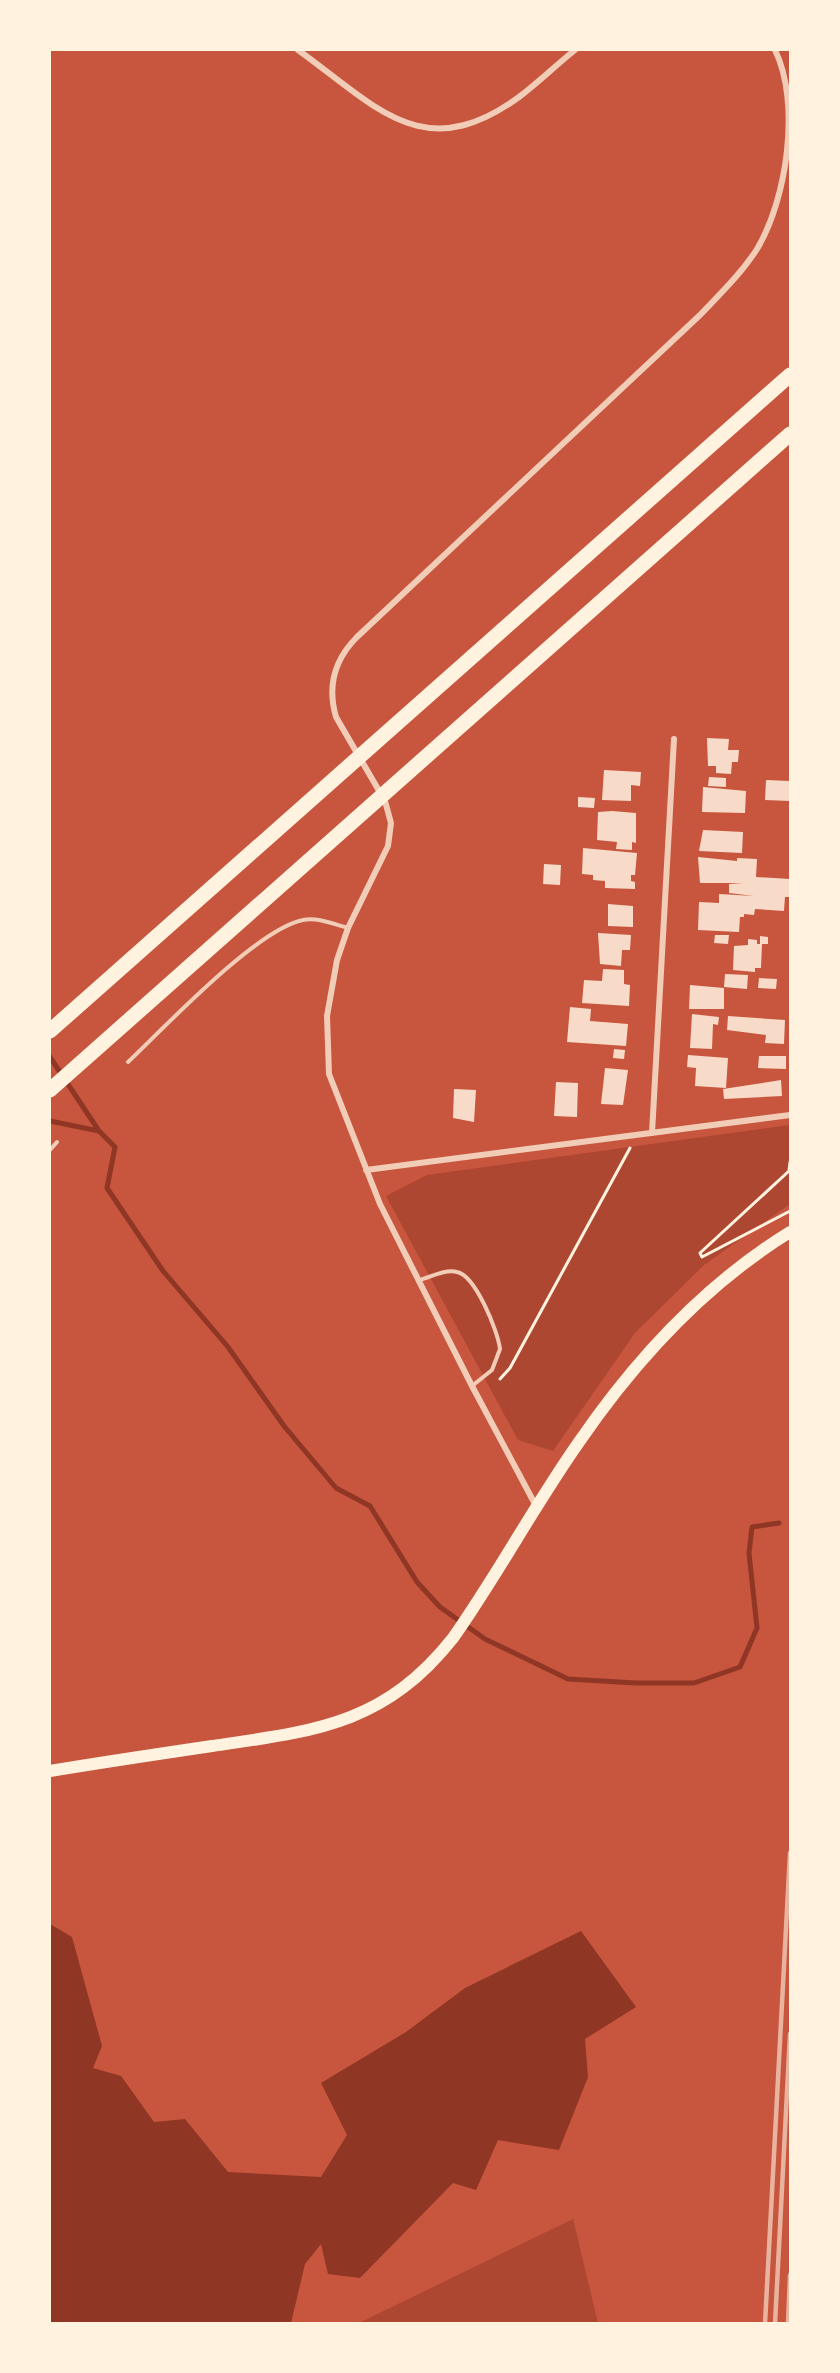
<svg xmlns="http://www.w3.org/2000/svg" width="840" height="2373" viewBox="0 0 840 2373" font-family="Lato,sans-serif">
	<rect width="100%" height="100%" fill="#c8553d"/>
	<path fill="#ae4732" d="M790 1125V1204L704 1265 635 1333 553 1451 518 1440 386 1196 427 1175Z
		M573 2219 598 2323H359Z"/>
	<path fill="#8f3625" d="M50 1924 72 1937 102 2046 93 2068 121 2076 154 2122 185 2119 228 2172 321 2177 347 2135 321 2083 406 2032 465 1988 581 1931 636 2007 585 2039 588 2077 559 2150 498 2140 476 2190 453 2183 360 2278 328 2274 321 2244 305 2264 291 2323H50Z"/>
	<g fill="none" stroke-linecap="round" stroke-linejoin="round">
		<path stroke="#8f3625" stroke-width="5" d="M50 1057 99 1131 50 1121
			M99 1131 115 1147 107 1188 163 1271 228 1347 284 1426 336 1488 370 1506 417 1582 440 1607 485 1639 568 1679 636 1683H694L740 1667 757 1628 749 1553 752 1527 779 1523"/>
	</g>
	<path fill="#f7dbc8" d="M707 738 729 739 728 750H739L738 762H732L731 774 716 773V766H708Z
		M604 770 641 772 640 786 631 785V801L602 800Z
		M709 777 726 778V787L708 786Z
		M766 780 790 781V801L765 800Z
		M703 787 746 791 745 813 702 812Z
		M578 797 595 798 594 808 578 807Z
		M612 811 636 813V843L632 842V850L616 849 617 842 597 840 598 812Z
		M703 830 743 832 742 853 699 851Z
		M583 848 637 853 635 875H631V881L635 882V889L605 888V881L593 880V875L582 874Z
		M698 857 737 861V858L757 859 756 877 790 879V897H785L784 911 755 909 754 915 744 914V917H740L739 932 698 930 699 902 719 903V894L754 896 729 893V884L743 883H700Z
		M544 864 561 865 560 885 543 884Z
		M608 904 633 906V927L608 926Z
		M598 933 631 935 630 950H622L621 966 600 964Z
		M715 935H729L728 944 714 943Z
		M760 936 768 937V944H762L761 968H755V972L733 970 734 946 748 945V939L757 940V944H760Z
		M603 969 624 970V984L630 985 629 1006 582 1003 584 980 602 981Z
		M725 974 748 975 747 989 724 987Z
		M759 978 777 979 776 989 758 988Z
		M690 985 724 988V1009H689Z
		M570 1007 591 1009 590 1021 628 1024 626 1046 567 1042Z
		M692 1014 719 1017 718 1025 713 1024 712 1049 690 1048Z
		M728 1016 785 1020 784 1044 765 1043 766 1035 727 1030Z
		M614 1049 625 1050 624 1059 613 1058Z
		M688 1055 728 1058 726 1088 695 1086 696 1068 687 1067Z
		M759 1056H786V1069L758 1068Z
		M605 1068 628 1070 623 1105 601 1104Z
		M781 1080 782 1096 724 1099 723 1089Z
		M556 1082 578 1083 577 1117 554 1116Z
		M454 1089 476 1090 474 1122 453 1118Z"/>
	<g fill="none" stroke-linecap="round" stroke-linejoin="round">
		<path stroke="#fff3e0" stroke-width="3" d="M790 1162 789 1171 700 1253 702 1257 790 1211
			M500 1379 510 1368 630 1148"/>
		<path stroke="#f1ccb7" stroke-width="4" d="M128 1062C165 1027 257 929 303 920 318 917 333 924 348 928
			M50 1150 57 1142
			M420 1280C431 1277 445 1269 457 1272 475 1275 498 1331 500 1349L492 1370 472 1386"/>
		<path stroke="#f1ccb7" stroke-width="6" d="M298 50C376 106 423 167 519 97 539 82 556 65 575 50
			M652 1133 674 739
			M366 1170 790 1115
			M536 1506 472 1386 380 1204 329 1074 327 1016 337 960 348 928 388 846 391 823 385 801 336 717C327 686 334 660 357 637L700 315C720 294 741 274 757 249 787 199 801 103 775 50"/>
		<path stroke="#fff3e0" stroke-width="12" d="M50 1771C104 1762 158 1754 212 1746 315 1731 384 1725 453 1638 498 1574 534 1506 579 1442 636 1359 704 1285 790 1232"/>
		<path stroke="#fff3e0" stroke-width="15" d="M50 1031 790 375
			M50 1090 790 434"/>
		<path stroke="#e9b49f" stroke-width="4.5" d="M765 2324 790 1853
			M775 2324 790 2034
			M788 2324 790 2275"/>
	</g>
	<rect width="840" height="2373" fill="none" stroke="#fff3e0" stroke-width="102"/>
</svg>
